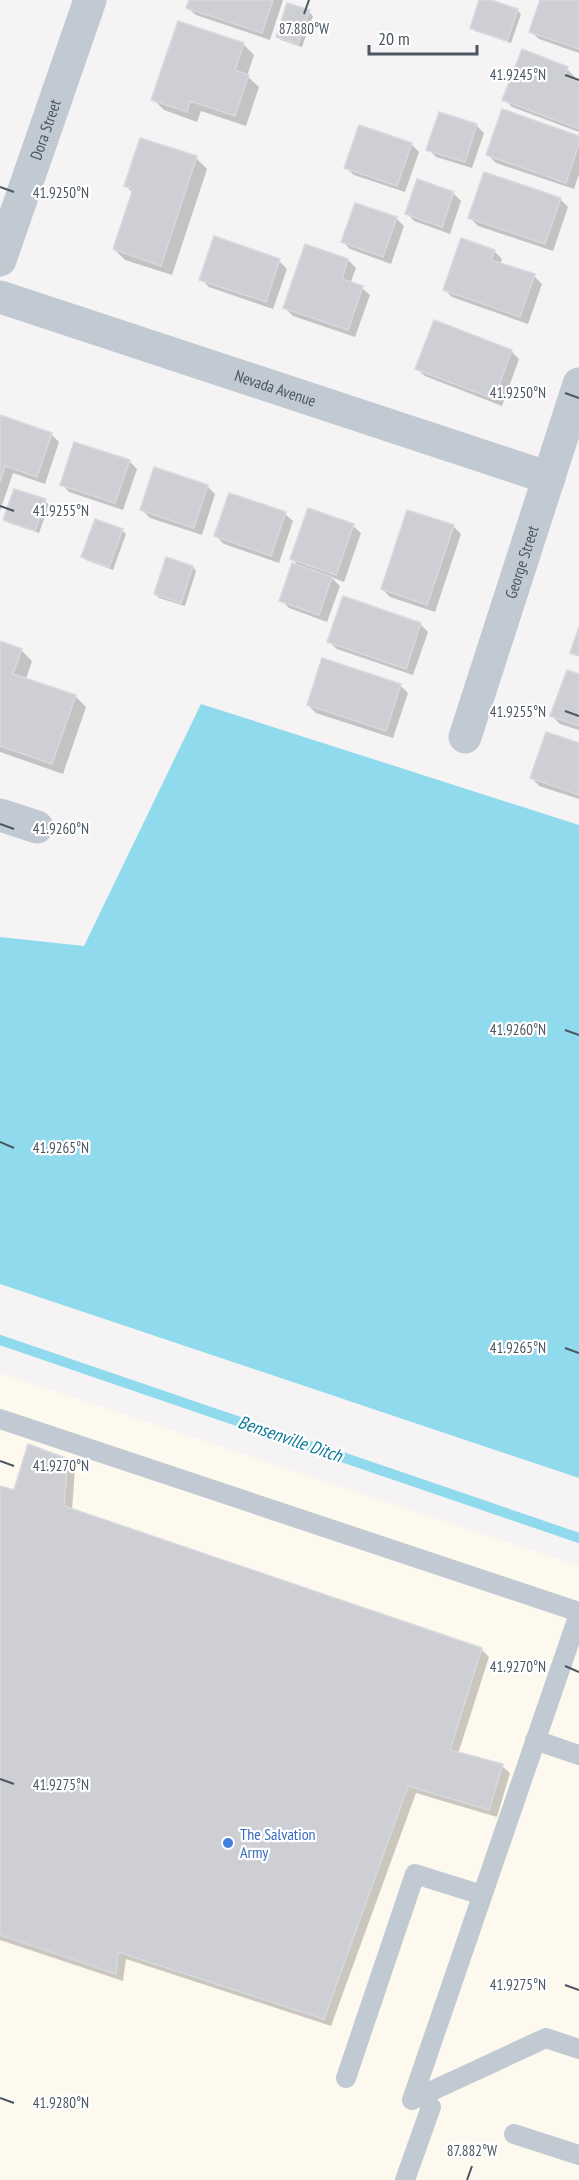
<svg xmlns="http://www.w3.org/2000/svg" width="579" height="2180" viewBox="0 0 579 2180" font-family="'PT Sans Narrow',sans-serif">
	<rect width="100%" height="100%" fill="#f5f3f3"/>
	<path fill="#fdf9ef" d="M0 1373 579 1566V2180H0Z"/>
	<path fill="#90daee" d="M201 704 579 825V1478L0 1284V937L84 946Z"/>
	<path fill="#0003" d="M191 0H283L270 40 196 15 188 8Z
		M481 0 517 10 521 14 511 43 475 31 471 27Z
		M542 0H579V53L539 39 531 31Z
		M309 12 313 16 302 47 281 40 277 36Z
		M243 44 254 55 247 76 259 87 246 126 201 111 197 122 164 110 153 99Z
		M523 51 567 69 575 77 573 81 579 83V132L512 107 504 99Z
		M476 125 484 133 472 168 436 157 428 149Z
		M579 137V174L574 189 496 163 488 155Z
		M411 144 419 152 405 192 354 175 346 168Z
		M196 158 207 169 172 275 125 260 114 249 133 193 126 186Z
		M453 193 461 201 450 234 414 221 407 213Z
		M560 199 568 207 553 251 478 226 470 218Z
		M396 218 404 226 391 264 350 249 343 242Z
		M494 251 502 259 500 264 534 276 542 284 528 324 452 297 444 289Z
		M348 260 356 268 350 284 362 288 370 295 355 337 293 316 285 308Z
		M279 261 287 269 273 309 209 287 201 279Z
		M511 351 519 359 502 406 425 376 417 369Z
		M0 417 51 434 59 442 45 484 13 473 0 511Z
		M129 461 137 469 123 510 69 492 62 484Z
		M207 486 215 494 202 535 150 518 142 510Z
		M45 501 49 505 39 533 9 523 5 519Z
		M285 514 293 521 279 563 224 544 216 536Z
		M353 526 361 533 344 582 331 577 340 586 327 622 289 608 281 600 301 568 292 559Z
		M453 526 461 534 435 612 390 597 382 589Z
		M122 530 126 534 113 570 86 560 82 556Z
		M167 559 193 567 196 571 185 606 159 598 155 594Z
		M420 624 428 632 413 675 337 649 329 642Z
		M0 643 21 650 32 661 26 679 75 696 86 707 63 774 0 752Z
		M323 660 401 686 408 693 393 738 316 713 308 705Z
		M579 676V730L560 724 552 716Z
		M579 745V799L539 786 532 778Z
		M67 1460 75 1468 72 1510 481 1649 489 1657 458 1754 502 1766 510 1773 497 1817 416 1793 331 2026 126 1959 123 1981 0 1940V1487L15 1492Z"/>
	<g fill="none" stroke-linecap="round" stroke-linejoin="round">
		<path stroke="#90daee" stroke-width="10" d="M0 1340 579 1538"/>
	</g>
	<path fill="#cdcfd5" stroke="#d7d9de" stroke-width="1.5" d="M189 0H273L262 33 186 8Z
		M479 0H491L518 9 507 41 470 28Z
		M540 0H579V49L529 32Z
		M287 3 310 10 298 44 276 37Z
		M178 21 244 43 235 70 249 75 235 116 190 101 187 112 151 100Z
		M522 49 568 67 565 76 579 82V129L502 100Z
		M502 109 579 136V144L566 183 486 155Z
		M439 112 477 124 465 162 426 150Z
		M359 125 412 143 397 186 344 168Z
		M140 138 197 156 161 266 113 249 133 189 124 186Z
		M484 172 561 198 545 244 468 218Z
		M417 179 454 192 442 227 405 214Z
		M355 203 397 217 383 257 341 242Z
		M214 236 280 259 266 302 199 280Z
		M461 238 495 250 491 260 535 274 520 317 443 290Z
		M305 244 348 259 342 279 363 286 348 330 283 308Z
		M434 320 512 350 494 399 415 369Z
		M0 415 52 433 37 477 5 466 0 482Z
		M74 442 130 460 115 503 60 485Z
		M154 467 208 485 194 528 140 510Z
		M14 489 46 499 35 531 3 520Z
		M229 493 286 512 271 556 214 536Z
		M308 508 354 524 336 575 290 559Z
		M407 510 454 525 427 605 381 589Z
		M95 519 123 529 109 567 81 557Z
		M166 557 193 566 181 603 154 594Z
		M292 563 332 577 319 615 279 601Z
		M343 596 421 623 406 669 327 642Z
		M579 627V656L570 653Z
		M0 641 22 649 13 674 76 695 52 764 0 746Z
		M322 658 401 684 386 731 307 705Z
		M567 670 579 674V726L550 716Z
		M546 732 579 743V795L530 778Z
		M28 1444 68 1459 64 1506 482 1648 450 1750 503 1764 489 1810 408 1786 324 2019 118 1952 116 1974 0 1935V1486L14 1490Z"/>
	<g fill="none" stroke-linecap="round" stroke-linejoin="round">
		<path stroke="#c1cad2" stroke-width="20" d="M0 1419 579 1612
			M535 1740 579 1755
			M346 2078 415 1874 482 1895
			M412 2100 579 1614
			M412 2100 546 2038 579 2049
			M514 2134 579 2155
			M405 2180 431 2107"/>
		<g stroke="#c1cad2" stroke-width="33">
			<path id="s1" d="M0 260 90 0"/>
			<path id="s2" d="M0 297 549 478"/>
			<path id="s3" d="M465 737 579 384"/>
			<path d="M0 815 37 827"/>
		</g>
	</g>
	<path fill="none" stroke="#4a5661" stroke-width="2" d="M304 14 309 0M565 75 579 80M0 187 14 192M565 393 579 398M0 506 14 511M565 711 579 716M0 824 14 829M565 1030 579 1035M0 1142 14 1148M565 1348 579 1353M0 1461 14 1466M565 1666 579 1672M0 1779 14 1784M565 1985 579 1990M0 2098 14 2103M467 2180 472 2166"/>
	<circle fill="#3f7fe0" stroke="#fff" stroke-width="2" cx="228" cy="1843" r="6"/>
	<g text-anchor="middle" stroke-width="4.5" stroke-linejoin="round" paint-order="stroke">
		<g font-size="16" fill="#4a5661" stroke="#fff">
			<text dy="6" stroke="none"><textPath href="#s1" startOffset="138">Dora Street</textPath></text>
			<text dy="6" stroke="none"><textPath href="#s2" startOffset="290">Nevada Avenue</textPath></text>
			<text dy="6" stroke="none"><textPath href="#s3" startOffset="184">George Street</textPath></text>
		</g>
		<g font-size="16" fill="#366cbe" stroke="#fff" text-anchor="start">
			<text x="240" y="1840">The Salvation<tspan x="240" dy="18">Army</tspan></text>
		</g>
		<g font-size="18" font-style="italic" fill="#0c7c9b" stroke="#fff">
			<text transform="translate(290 1439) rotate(19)" y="6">Bensenville Ditch</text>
		</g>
	</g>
	<g font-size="15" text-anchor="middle" fill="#4a5661" stroke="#fff" stroke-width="4.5" stroke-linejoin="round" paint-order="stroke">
		<text x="304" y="34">87.880°W</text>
		<text x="518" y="80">41.9245°N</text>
		<text x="61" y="198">41.9250°N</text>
		<text x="518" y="398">41.9250°N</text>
		<text x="61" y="516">41.9255°N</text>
		<text x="518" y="717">41.9255°N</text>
		<text x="61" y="834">41.9260°N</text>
		<text x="518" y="1035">41.9260°N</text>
		<text x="61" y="1153">41.9265°N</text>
		<text x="518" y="1353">41.9265°N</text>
		<text x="61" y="1471">41.9270°N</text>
		<text x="518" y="1672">41.9270°N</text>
		<text x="61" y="1790">41.9275°N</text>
		<text x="518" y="1990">41.9275°N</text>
		<text x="61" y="2108">41.9280°N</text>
		<text x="472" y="2156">87.882°W</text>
	</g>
	<path d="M369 45v9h108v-9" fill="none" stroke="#4a5661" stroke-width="3"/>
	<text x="378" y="45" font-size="18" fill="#4a5661" stroke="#ffffff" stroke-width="4.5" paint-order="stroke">20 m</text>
</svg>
